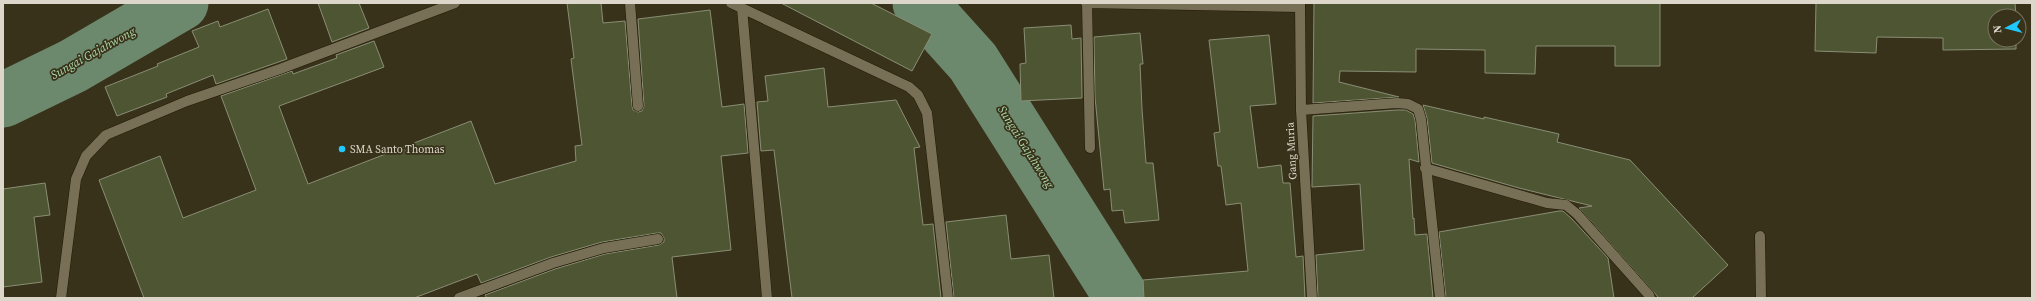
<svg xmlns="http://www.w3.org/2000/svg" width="2035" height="301" viewBox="0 0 2035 301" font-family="'Source Serif 4',serif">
	<rect width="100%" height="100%" fill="#39321b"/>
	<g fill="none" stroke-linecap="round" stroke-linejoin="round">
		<path stroke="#6d896d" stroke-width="55" d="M920 3 973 62 1122 298
			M3 100 73 66 181 3"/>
	</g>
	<path fill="#4e5533" stroke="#898e75" d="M318 3H359L369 28 332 42Z
		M567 3H601L603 23 625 21 632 106 633 110 638 112 642 111 644 106 638 19 710 10 722 107 744 104 748 153 721 156 731 250 672 257 677 298H487L485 295 555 269 605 254 659 245 664 242V238L661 233H657L602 242 551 257 481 283 477 274 414 298H144L99 180 160 156 183 218 256 190 221 96 292 71 293 74 337 58 336 55 374 41 384 67 279 106 308 184 471 121 495 184 576 161 575 146 582 145 571 59 574 58Z
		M781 3H871L932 34 912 71Z
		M1314 3H1660V66H1615V46H1536L1535 74 1485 73V50L1416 49V72L1340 71 1339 82 1399 97 1313 103Z
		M1816 3H2015L2016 16H1995V40H2016V49L1943 50V38L1877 37 1876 53 1815 51Z
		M268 9 287 59 216 84 213 75 166 94 167 97 117 116 105 87 158 66 157 64 199 47 192 31 218 21 220 27Z
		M1071 25 1072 39 1081 38 1082 98 1021 101 1020 64 1026 63 1024 28Z
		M1140 33 1143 64H1140L1142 109 1146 163H1153L1159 220 1125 223 1123 210 1112 211 1110 189 1104 190 1095 97 1094 37Z
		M1269 35 1276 104 1250 106 1258 168 1281 165 1283 183H1290L1296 257 1303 256 1305 298H1144L1143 280 1248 271 1241 203 1226 205 1221 166H1218L1214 133 1220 132 1209 40Z
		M824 68 828 107 896 100 920 147 914 148 923 225 933 224 941 298H792L774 150 761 151 757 102 768 101 765 76Z
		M1423 105 1484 119V117L1559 134 1557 142 1630 160 1728 265 1692 298H1659L1579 208 1592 206 1519 188 1432 163 1427 118Z
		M1397 110H1406L1413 114 1415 120 1419 162 1409 159 1413 219 1414 218 1415 235 1427 234 1433 298H1318L1316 255 1364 250 1360 184 1312 187 1313 116Z
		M45 183 50 215 34 217 42 282 3 287V189Z
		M1559 211H1563L1572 219 1608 258 1614 298H1446L1439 232Z
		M1006 215 1011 259 1049 255 1054 298H954L946 222Z"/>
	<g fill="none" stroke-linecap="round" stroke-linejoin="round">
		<g stroke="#211904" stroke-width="11">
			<path id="minor" d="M630 3 638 106
				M731 3 909 87 918 95 927 113 948 298
				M1086 3 1299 7
				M1087 3 1090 148
				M1300 3 1301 110 1312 298
				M742 8 767 298
				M1301 110 1397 103 1408 104 1418 109 1421 119 1440 298
				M1425 168 1547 203 1566 205 1577 214 1649 295 1650 298
				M1760 236 1761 298
				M61 298 76 179 86 156 106 135 187 101 280 69 455 3
				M459 298 553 263 604 248 658 239"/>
		</g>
		<use href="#minor" stroke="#786f57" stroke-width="10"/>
	</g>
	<circle fill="#20c9fd" stroke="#39321b" stroke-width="1.5" cx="342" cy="149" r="4"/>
	<g text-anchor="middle" stroke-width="3.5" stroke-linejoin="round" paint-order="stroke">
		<g font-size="11" fill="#dcd7ca" stroke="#39321b" text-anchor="start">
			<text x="350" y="153">SMA Santo Thomas</text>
		</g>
		<g font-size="11" fill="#dcd7ca" stroke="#39321b">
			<text transform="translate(1291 151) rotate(-93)" y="4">Gang Muria</text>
		</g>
		<g font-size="12" font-style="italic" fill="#abdbac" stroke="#39321b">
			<text transform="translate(93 53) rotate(-29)" y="4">Sungai Gajahwong</text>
			<text transform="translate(1026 147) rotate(58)" y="4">Sungai Gajahwong</text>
		</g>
	</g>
	<rect width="2035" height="301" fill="none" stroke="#dcd7ca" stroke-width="8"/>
	<g transform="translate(2007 28) rotate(263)"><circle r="19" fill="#39321b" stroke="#7a7461"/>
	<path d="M0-3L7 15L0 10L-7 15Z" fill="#20c9fd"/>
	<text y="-6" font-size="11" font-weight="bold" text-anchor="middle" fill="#dcd7ca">N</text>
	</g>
</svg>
